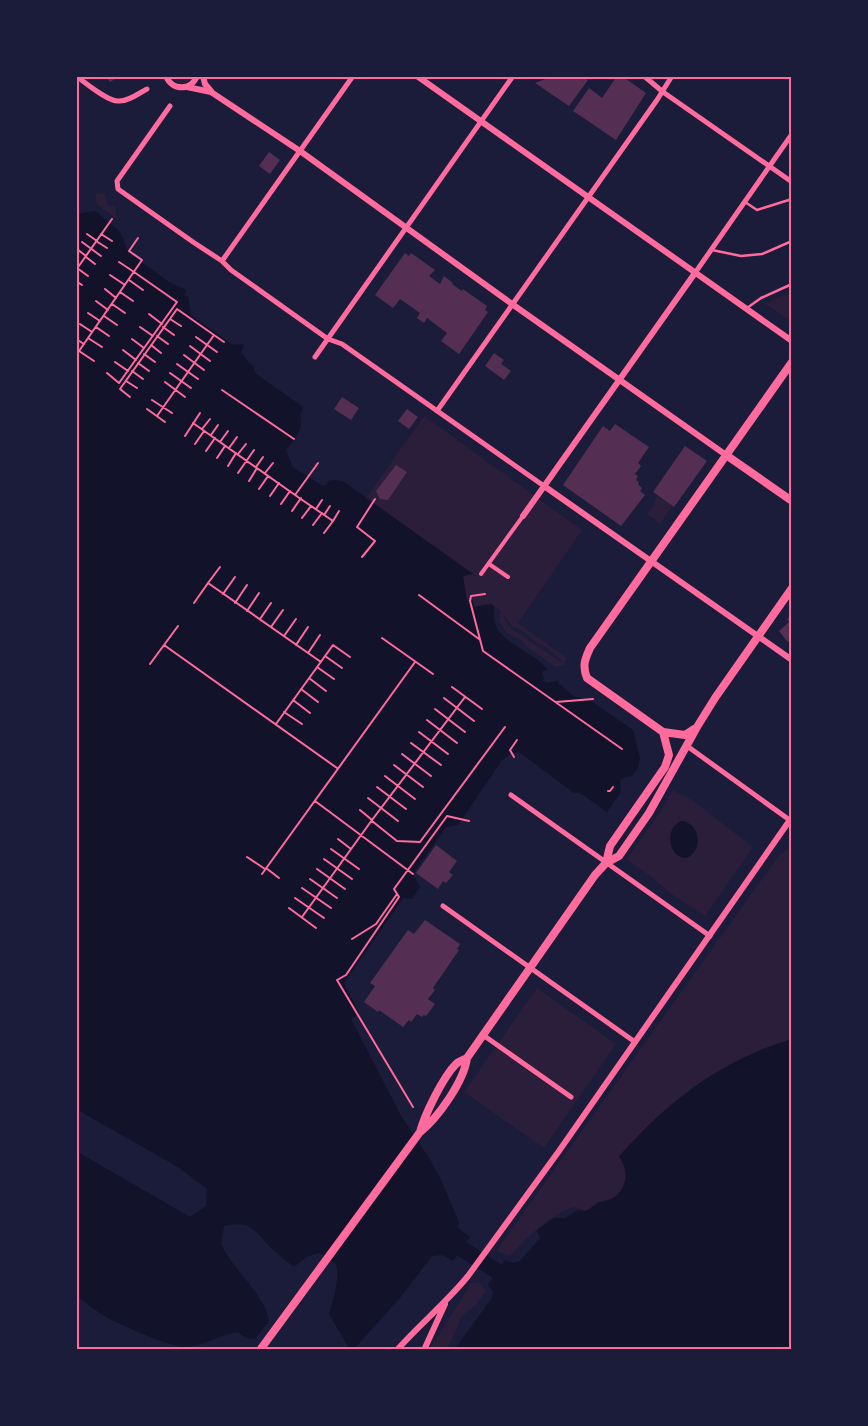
<svg xmlns="http://www.w3.org/2000/svg" width="868" height="1426" viewBox="0 0 868 1426" font-family="Commissioner,sans-serif">
	<rect width="100%" height="100%" fill="#1b1b3a"/>
	<path fill="#2a1e3b" fill-rule="evenodd" d="M170 76H193C187 86 176 86 170 76Z
		M105 193 108 206H115L117 219 97 205 95 194Z
		M792 292V322L765 304Z
		M424 416 582 530 518 623 566 657 564 665 556 667 530 649 522 641 507 633 499 621 501 611 491 604 474 607 467 602 463 576 473 574 366 498ZM503 614 512 626 524 632 537 643 550 650 560 659 564 664 512 629 505 621Z
		M657 496 672 506 660 524 647 514 655 504V500Z
		M672 790 692 800 753 847 705 916 677 898 658 883 654 879 627 859 662 809Z
		M792 847V1039C722 1060 666 1102 619 1156 627 1169 630 1186 615 1197 610 1200 606 1200 600 1202 595 1204 591 1208 586 1211L574 1207C544 1219 532 1233 510 1256L496 1251 780 854Z
		M537 988 616 1044 544 1148 464 1092Z
		M472 1282 480 1283 486 1291 476 1305 462 1316 447 1350H429Z"/>
	<path fill="#12122b" d="M95 211 118 230 121 234 128 252 169 282 186 290 185 294V296H188L191 315 233 345 242 344 244 346 241 351 248 362 254 367 255 373 303 407 302 412 300 415C305 428 294 440 286 450L293 467 297 470 323 486 326 485 328 481 336 480 344 482 473 574 463 576 467 601H473L474 607 491 604 494 606C494 612 493 620 496 626 503 644 536 653 548 670L542 671 545 683 558 681 559 685H561L574 697 588 699 633 730 640 758 638 768 632 776 620 779 621 792 607 812 580 793H574L519 752 510 754 502 760 458 825 446 827 413 874 420 887 412 899 403 898 344 983 359 1014 351 1019 400 1114 429 1158 441 1180 459 1222 458 1228 470 1237 453 1261 442 1255 432 1256 400 1298 353 1350H350L329 1314C332 1303 341 1276 336 1265 332 1259 325 1256 319 1253L306 1257 294 1267C285 1260 276 1253 269 1246 253 1229 250 1220 224 1226L221 1244C234 1272 263 1291 269 1321L255 1339 246 1338 238 1332C220 1335 205 1345 187 1347 173 1349 122 1325 108 1318 97 1312 87 1303 76 1296V1151L190 1217 206 1206 207 1189 178 1167 76 1109V218H78L77 214Z
		M681 821C700 822 704 850 687 858 668 858 664 828 681 821Z
		M792 1039V1350H454L492 1298 493 1292 488 1285 505 1260 513 1263 520 1261 540 1238 537 1230 554 1218H565L578 1210 586 1211 597 1204V1202C622 1203 634 1175 619 1157 667 1102 721 1060 792 1039Z"/>
	<g fill="none" stroke-linecap="round" stroke-linejoin="round">
		<path stroke="#12122b" stroke-width="16" d="M462 1249 516 1283"/>
	</g>
	<path fill="#542f53" d="M106 76H120L110 82Z
		M553 76H582L588 80 569 106 535 83Z
		M617 76H622L646 93 616 140 573 111 589 88 602 98Z
		M269 152 280 160 270 174 259 166Z
		M405 253 409 256 411 253 435 270 429 276 440 284 444 276 453 283 452 284 462 291 463 289 487 306 485 310 488 312 459 354 441 341 447 333 427 318 424 323 417 318 420 313 400 299 393 308 375 295Z
		M494 353 504 360 501 364 511 371 504 380 485 366Z
		M342 397 359 408 351 420 334 409Z
		M407 409 418 417 409 429 398 421Z
		M615 424 649 447 638 463 641 466 635 474 638 476 636 480 639 482 638 484 642 488 640 491 645 495 621 526 563 485 603 426 610 431Z
		M685 446 707 461 674 507 653 492Z
		M396 465 407 472 388 500 380 499 376 491Z
		M792 615V644L786 640 779 631 789 622 787 619Z
		M436 845 457 861 449 872 453 875 446 883 443 881 438 889 416 873Z
		M425 920 460 944 457 949 459 950 433 988 435 990 428 999 435 1004 426 1016 424 1015 422 1017 417 1014 411 1022 409 1020 403 1027 379 1010 378 1012 364 1002 375 986 370 983 408 930 414 934Z"/>
	<g fill="none" stroke-linecap="round" stroke-linejoin="round">
		<path stroke="#ff6b9d" stroke-width="2" d="M87 234 97 241
			M101 234 112 241
			M96 241 107 248
			M82 242 101 256
			M77 249 86 256
			M86 257 95 264
			M119 262 134 272
			M77 268 88 276
			M76 270 112 219
			M110 275 125 285
			M129 280 143 290
			M76 281 82 285
			M105 289 116 298
			M120 292 133 301
			M96 301 108 310
			M112 304 125 313
			M88 313 100 321
			M149 314 162 324
			M104 316 117 325
			M170 319 181 326
			M80 324 92 332
			M96 327 109 336
			M140 327 153 336
			M163 327 174 335
			M214 335 224 342
			M157 336 168 344
			M196 337 217 352
			M88 338 102 347
			M76 339 84 344
			M132 339 144 348
			M151 345 161 353
			M190 346 210 361
			M76 349 79 351 142 260 129 251 138 238
			M123 350 136 360
			M79 351 94 361
			M144 354 155 362
			M184 355 204 370
			M115 362 128 371
			M138 363 149 371
			M177 364 198 379
			M132 371 143 379
			M107 373 119 383 177 302 134 272
			M170 373 191 388
			M126 381 137 388
			M165 382 185 397
			M222 390 294 439
			M130 397 120 389 177 309 214 335 157 416
			M152 400 172 413
			M147 409 165 422
			M193 423 295 495 318 463
			M202 429 210 419
			M211 435 218 425
			M185 436 200 413
			M220 442 228 431
			M195 444 204 431
			M229 448 237 437
			M206 451 215 438
			M238 454 246 444
			M217 458 225 446
			M228 466 236 453
			M256 467 263 457
			M238 473 254 450
			M265 473 273 463
			M249 481 257 468
			M259 489 268 476
			M295 495 333 521 324 533
			M270 496 279 483
			M281 504 290 491
			M316 509 322 500
			M292 511 301 498
			M324 515 330 506
			M302 518 311 506
			M333 521 339 511
			M313 525 322 513
			M362 557 375 541 357 527 375 499
			M220 567 208 583 321 662
			M223 594 235 577
			M485 594 471 596 470 601 483 651 622 749
			M419 595 479 639
			M194 603 208 583
			M235 603 247 585
			M247 611 259 593
			M260 619 271 603
			M271 627 283 610
			M284 636 296 619
			M382 638 433 674
			M164 645 337 768
			M296 645 308 627
			M308 653 320 635
			M325 656 342 668
			M150 664 178 626
			M317 667 334 679
			M309 678 326 691
			M452 687 482 709
			M301 689 318 702
			M444 698 474 721
			M293 700 310 713
			M556 702 593 699
			M435 709 465 732
			M284 712 302 724
			M427 720 457 743
			M276 724 333 645 350 657
			M419 732 448 754
			M411 743 441 765
			M402 754 431 776
			M514 757 510 750 517 740
			M394 765 423 787
			M385 776 415 799
			M377 787 406 809
			M608 791H610L613 787
			M368 798 398 821
			M315 801 413 874
			M360 810 372 820
			M372 821 397 841 420 842 505 727
			M338 839 351 849
			M331 849 359 869
			M247 857 265 869
			M324 859 352 879
			M266 868 279 878
			M317 869 345 889
			M262 874 415 662
			M310 879 337 898
			M302 888 331 908
			M295 898 324 918
			M289 908 316 928
			M302 917 372 820 465 697
			M352 939 376 924 397 894
			M413 1107 337 980 346 975 399 897 394 889 447 816 469 821"/>
		<path stroke="#ff6b9d" stroke-width="2.5" d="M745 202 757 210 792 199
			M712 250 741 256 762 254 792 241
			M747 308 761 298 792 284"/>
		<path stroke="#ff6b9d" stroke-width="4" d="M489 564 508 577
			M481 574 523 516"/>
		<path stroke="#ff6b9d" stroke-width="5" d="M76 76C86 83 107 101 118 101 128 102 139 93 147 89
			M644 76 663 92 792 182
			M170 106 117 181 118 189 193 242 222 261 231 270 328 339 342 344 544 486
			M222 261 353 76
			M695 273 792 134
			M315 357 513 76
			M437 411 657 100 672 76
			M687 746 791 821
			M511 795 710 936
			M443 906 635 1042
			M483 1035 571 1097"/>
		<path stroke="#ff6b9d" stroke-width="6" d="M166 76C172 91 191 91 197 76
			M203 76 205 84 211 91
			M417 76 792 341
			M187 87 211 92 300 151 512 304 726 455
			M544 486 792 660
			M523 516 695 273
			M397 1350C420 1324 446 1303 468 1276L559 1151 792 817
			M424 1350 445 1304"/>
		<path stroke="#ff6b9d" stroke-width="8" d="M726 455 792 501
			M663 732 685 735 694 729
			M606 863 610 846 665 767 669 755 663 732 587 678C582 666 585 659 590 648L792 362
			M420 1132C425 1114 443 1077 456 1064 459 1061 463 1060 467 1058
			M260 1350 420 1132C438 1118 464 1081 467 1058L595 875 606 863 619 856 649 813 697 727 715 698 792 588"/>
	</g>
	<rect width="868" height="1426" fill="none" stroke="#1b1b3a" stroke-width="155"/>
	<rect x="78" y="78" width="712" height="1270" fill="none" stroke="#ff6b9d" stroke-width="2"/>
</svg>
